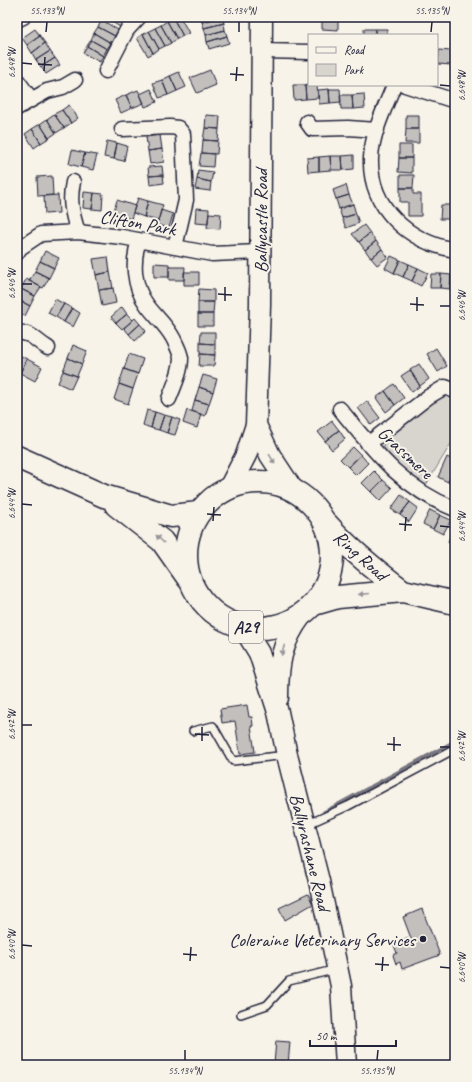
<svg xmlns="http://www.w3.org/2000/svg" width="472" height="1082" viewBox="0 0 472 1082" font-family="Caveat,sans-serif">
	<rect width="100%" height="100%" fill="#f7f3e8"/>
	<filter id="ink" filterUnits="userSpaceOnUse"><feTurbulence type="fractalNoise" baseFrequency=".025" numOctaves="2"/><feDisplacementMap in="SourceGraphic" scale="8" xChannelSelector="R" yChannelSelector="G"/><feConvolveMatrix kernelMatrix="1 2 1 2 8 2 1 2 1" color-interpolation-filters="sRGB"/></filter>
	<g filter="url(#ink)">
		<path fill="#d8d5cf" stroke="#7d7c85" d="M443 395 455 398V437L426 485C410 474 393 463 383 446L384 443 390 437 387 434Z"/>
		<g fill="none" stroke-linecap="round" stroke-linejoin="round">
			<path stroke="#76747f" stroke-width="3.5" d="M324 812 455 741"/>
		</g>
		<path fill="#c2bfbd" stroke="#22223b" d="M104 17H125L120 27Z
			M174 17H180L189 33 183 36 173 18Z
			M201 17H219L202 22Z
			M222 17 224 23 204 28 202 22Z
			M173 18 183 36 177 39 167 21Z
			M322 18H338V30L322 29Z
			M102 20 118 30 115 36 98 27Z
			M167 21 177 39 171 43 161 25Z
			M224 23 225 30 206 35 204 28Z
			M161 25 171 43 165 46 155 28Z
			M98 27 115 36 111 43 94 33Z
			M155 28 165 46 159 49 149 31Z
			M35 29 40 36 27 45 22 38Z
			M364 29H375V35H364Z
			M375 29H387V35H375Z
			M225 30 227 36 207 42 206 35Z
			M149 31 159 49 153 53 143 34Z
			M94 33 111 43 107 49 91 40Z
			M143 34 153 53 148 56 137 38Z
			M40 36 45 43 32 53 27 45Z
			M227 36 229 43 209 49 207 42Z
			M91 40 107 49 103 56 87 46Z
			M45 43 50 51 36 60 32 53Z
			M87 46 103 56 100 62 83 53Z
			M439 50 451 51V65L438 64Z
			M50 51 55 58 41 67 36 60Z
			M451 57H455V72H451Z
			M55 58 60 65 46 74 41 67Z
			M210 70 216 85 197 93 190 78Z
			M179 72 186 87 177 91 170 76Z
			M170 76 177 91 168 95 162 80Z
			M162 80 168 95 159 98 153 83Z
			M293 85H305L306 99 294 100Z
			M305 85H317L318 98 306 99Z
			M151 89 157 102 145 107 140 94Z
			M329 89 330 103 319 104 318 90Z
			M329 89H340L341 102 330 103Z
			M138 90 144 103 132 108 126 95Z
			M364 94 365 108 353 109 352 95Z
			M126 95 132 108 121 113 115 100Z
			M340 95H352L353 109H341Z
			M69 105 78 118 71 123 62 110Z
			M62 110 71 123 64 128 54 114Z
			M54 114 64 128 56 133 47 119Z
			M206 115 220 116 219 129 205 128Z
			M406 115H419V129H406Z
			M47 119 56 133 49 138 40 124Z
			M40 124 49 138 41 143 32 129Z
			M205 128 219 129 218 141 203 140Z
			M32 129 41 143 34 148 25 134Z
			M406 129H419V143H405Z
			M160 135 162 149 148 151 146 137Z
			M203 140 218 141 217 154 202 153Z
			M107 141 117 143 114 159 104 157Z
			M117 143 127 146 124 161 114 159Z
			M17 145 23 154 17 158Z
			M399 145H412V158H399Z
			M162 149 164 162 150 164 148 151Z
			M72 150 85 153 81 167 69 164Z
			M85 153 97 155 93 170 81 167Z
			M201 153 214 154 213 167 199 166Z
			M354 155V169L343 170 342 156Z
			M330 156 331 170 319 171V157Z
			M330 156H342L343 170H331Z
			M319 157V171L308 172 307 158Z
			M399 158H412V173L398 172Z
			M162 166 163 175 149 176 148 167Z
			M198 170 213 172 211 182 197 179Z
			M163 175 164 183 150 185 149 176Z
			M400 175H414L413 188H400Z
			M52 176 53 195 38 196 37 177Z
			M197 179 211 182 210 191 195 189Z
			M346 185 349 195 336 199 333 190Z
			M400 188H413V194H421V216H408V202H400Z
			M84 192 94 193 92 209 83 208Z
			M94 193 103 194 102 210 92 209Z
			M58 195 59 213 45 214 44 196Z
			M349 195 353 204 339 209 336 199Z
			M138 198 148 201 144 217 133 213Z
			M117 200 135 206 131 219 113 214Z
			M148 201 163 205 158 221 144 217Z
			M353 204 356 214 342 218 339 209Z
			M441 205H451V219H440Z
			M451 205H455V219H451Z
			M196 208 209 209 208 224 195 223Z
			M161 210 173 214 169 228 157 225Z
			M209 213 221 214 220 229 207 228Z
			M356 214 359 223 346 228 342 218Z
			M364 225 370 233 359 242 352 234Z
			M370 233 376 241 365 250 359 242Z
			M376 241 382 249 371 258 365 250Z
			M382 249 388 257 377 265 371 258Z
			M45 251 59 258 54 268 40 261Z
			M391 256 400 260 394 273 385 268Z
			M108 257 110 272 96 275 93 259Z
			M400 260 409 264 403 277 394 273Z
			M40 261 54 268 49 278 35 271Z
			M154 263 169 264V277H154Z
			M409 264 418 268 412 281 403 277Z
			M169 267H185L184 280H169Z
			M418 268 428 273 421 286 412 281Z
			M35 271 49 278 43 288 29 281Z
			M110 272 113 288 99 290 96 275Z
			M184 272H199V285H184Z
			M431 274H441L440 288H430Z
			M441 274 451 275 450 289 440 288Z
			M451 275H455V289H450Z
			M26 279 41 287 35 296 21 289Z
			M113 288 116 303 102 306 99 290Z
			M21 289 35 296 30 306 17 299Z
			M199 289 214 290V302H198Z
			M17 299 30 306 25 316 17 312Z
			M55 299 64 304 56 317 48 313Z
			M198 302H214L213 314H198Z
			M64 304 72 308 64 322 56 317Z
			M122 307 127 314 116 323 111 317Z
			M72 308 80 313 73 327 64 322Z
			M127 314 133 320 122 329 116 323Z
			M198 314H213V326H198Z
			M135 318 140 324 129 334 124 328Z
			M140 324 146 331 135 341 129 334Z
			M201 332H215V344L200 343Z
			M200 343 215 344V355L200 354Z
			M73 345 87 351 82 364 68 358Z
			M436 348 447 366 438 372 427 354Z
			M17 354 27 359 20 373 17 371Z
			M129 354 143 359 138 374 124 369Z
			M200 354 215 355 214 366H199Z
			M68 358 82 364 77 376 63 371Z
			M27 359 42 367 35 381 20 373Z
			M419 364 429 379 420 386 410 370Z
			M124 369 138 374 133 389 119 384Z
			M410 370 420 386 412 392 401 376Z
			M63 371 77 376 71 389 58 383Z
			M203 375 217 379 213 392 199 387Z
			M119 384 133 389 128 404 114 399Z
			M394 384 404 398 395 405 385 391Z
			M199 387 213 392 209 404 195 400Z
			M385 391 395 405 386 412 376 398Z
			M195 400 209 404 205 416 192 411Z
			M367 401 380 418 371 425 358 408Z
			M147 410 155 412 151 428 143 425Z
			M187 410 201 414 197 428 183 423Z
			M155 412 164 415 159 430 151 428Z
			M164 415 172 417 167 433 159 430Z
			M172 417 180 420 175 435 167 433Z
			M332 421 339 430 325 441 318 432Z
			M339 430 345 439 332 450 325 441Z
			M353 447 361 455 348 467 340 459Z
			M361 455 368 463 356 475 348 467Z
			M447 457 455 461V466L448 482 438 477Z
			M455 466V485L448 482Z
			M374 471 383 480 371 492 362 483Z
			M383 480 392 488 380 501 371 492Z
			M401 495 410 502 400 515 391 509Z
			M410 502 418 508 409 522 400 515Z
			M430 510 440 515 433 529 423 524Z
			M440 515 451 520 443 534 433 529Z
			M455 522V545L448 542Z
			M247 705 249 717H252L253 726H251L255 752 240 754 235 721 222 723 220 709Z
			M308 894 313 904 285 920 279 908Z
			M422 909 440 955 402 969 400 962 396 964 393 955 397 953 393 943 407 938 409 942 412 941 403 917Z
			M276 1041 290 1042 288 1065 274 1064Z"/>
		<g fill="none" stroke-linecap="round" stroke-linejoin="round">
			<g stroke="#22223b" stroke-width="10">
				<path id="lane" d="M193 731 213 726 233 761 287 755
					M306 825 348 806 455 749
					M241 1014 267 1005 289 981 337 969"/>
			</g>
			<g stroke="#22223b" stroke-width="17">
				<path id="street" d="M17 20 23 17
					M262 51 309 52
					M106 71 127 30 139 17
					M17 80 31 99
					M394 85C385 108 372 133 371 158 369 208 409 242 455 250
					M405 85 455 101
					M17 108 47 91 63 87 75 80
					M307 122 312 129 348 128 377 130
					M122 129 170 127 178 128 183 134 186 200 175 247
					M73 182C69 200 72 214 78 232
					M139 240C132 261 133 286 147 305 155 316 166 325 173 338 176 344 180 351 181 358 181 372 174 386 169 399
					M17 253 20 248 41 234 78 232 122 237 212 254 259 252
					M17 332C35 334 34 340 48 348
					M340 409C375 452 402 488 455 509
					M368 444 428 397 445 387 455 391"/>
			</g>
			<g stroke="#22223b" stroke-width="23">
				<path id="secondary" d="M256 425 270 455 293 490
					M229 488 246 455 256 425 260 305 262 17
					M243 627 259 653 278 712 287 755 319 881 341 986 346 1065
					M278 698C278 665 281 643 301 616"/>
			</g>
			<g stroke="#22223b" stroke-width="25">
				<path id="primary" d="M17 457 104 496 148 509 171 516 199 513
					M186 555a73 73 0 1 1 146 0a73 73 0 1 1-146 0Z
					M116 505 162 541 188 578
					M326 523C349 549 375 570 403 591
					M314 604 338 597 403 591 455 603"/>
			</g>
			<use href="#lane" stroke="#f7f3e8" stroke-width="7"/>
			<use href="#street" stroke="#f7f3e8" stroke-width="14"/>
			<use href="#secondary" stroke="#f7f3e8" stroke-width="20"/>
			<use href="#primary" stroke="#f7f3e8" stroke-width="22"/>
		</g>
		<defs><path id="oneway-solid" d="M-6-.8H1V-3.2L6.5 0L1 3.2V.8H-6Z"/></defs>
		<g fill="#97959a">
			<use href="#oneway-solid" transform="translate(272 459) rotate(60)"/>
			<use href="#oneway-solid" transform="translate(160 539) rotate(-135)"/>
			<use href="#oneway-solid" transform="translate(364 594) rotate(175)"/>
			<use href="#oneway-solid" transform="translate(283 650) rotate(106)"/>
		</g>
	</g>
	<path fill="none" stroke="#22223b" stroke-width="1.5" d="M46 32 47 22M239 32V22M431 32 432 22M22 63 32 64M38 64 52 65M44 71 45 57M230 74 244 75M236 81 237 67M440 85 450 86M22 284H32M218 294 232 295M225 301V287M410 304 424 305M440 306H450M417 311V297M22 504 32 505M207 514 221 515M213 521 214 507M399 524 412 525M440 526 450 527M405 531 406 517M22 725H32M195 734 209 735M202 741V727M387 744 401 745M440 747H450M394 751V737M22 945 32 946M183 954 197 955M190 961 191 947M375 964 389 965M440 967 450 968M382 971 383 957M185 1060V1050M377 1060 378 1050"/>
	<circle fill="#22223b" stroke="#f7f3e8" stroke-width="1.5" cx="423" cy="939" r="4"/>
	<g text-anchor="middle" stroke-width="4" stroke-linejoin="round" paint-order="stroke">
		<rect fill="#f7f3e8" stroke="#62616f" stroke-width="1" x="229" y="611" width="34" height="32" rx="3"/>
		<g font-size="18" font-weight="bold" fill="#22223b">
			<text x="246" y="633">A29</text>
		</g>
		<g font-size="19" fill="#22223b" stroke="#f7f3e8">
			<text transform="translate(260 221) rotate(-90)" y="7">Ballycastle Road</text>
			<text transform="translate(138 222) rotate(10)" y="7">Clifton Park</text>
			<text transform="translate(406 452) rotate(43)" y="7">Grassmere</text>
			<text transform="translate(361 555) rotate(42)" y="7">Ring Road</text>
			<text transform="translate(311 852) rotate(76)" y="7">Ballyrashane Road</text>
		</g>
		<g font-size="19" fill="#22223b" stroke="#f7f3e8" text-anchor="end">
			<text x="415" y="946">Coleraine Veterinary Services</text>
		</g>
	</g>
	<rect width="472" height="1082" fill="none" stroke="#f7f3e8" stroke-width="44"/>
	<rect x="308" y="34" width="130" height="52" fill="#f7f3e8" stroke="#a29fa3"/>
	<rect x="316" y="47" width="20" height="6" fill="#f7f3e8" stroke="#a29fa3"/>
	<text x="344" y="54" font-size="12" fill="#22223b">Road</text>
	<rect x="316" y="64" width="20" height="12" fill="#d8d5cf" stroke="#a29fa3"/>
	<text x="344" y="74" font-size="12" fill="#22223b">Park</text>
	<path d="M310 1040v6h86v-6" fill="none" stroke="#22223b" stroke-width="2"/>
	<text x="316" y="1040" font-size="12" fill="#22223b" stroke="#f7f3e8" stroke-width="3" paint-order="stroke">50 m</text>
	<rect x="22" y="22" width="428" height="1038" fill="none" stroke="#22223b" stroke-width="1.5"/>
	<g font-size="10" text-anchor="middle" fill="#22223b">
		<text x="47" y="14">55.133°N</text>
		<text x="239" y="14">55.134°N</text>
		<text x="432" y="14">55.135°N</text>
		<text transform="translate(11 63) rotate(-90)" y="4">6.648°W</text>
		<text transform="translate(461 86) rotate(-90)" y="4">6.648°W</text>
		<text transform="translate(11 284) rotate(-90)" y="4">6.646°W</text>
		<text transform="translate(461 306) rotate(-90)" y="4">6.646°W</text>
		<text transform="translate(11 504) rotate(-90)" y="4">6.644°W</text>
		<text transform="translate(461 527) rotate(-90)" y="4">6.644°W</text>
		<text transform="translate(11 725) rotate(-90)" y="4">6.642°W</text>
		<text transform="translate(461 747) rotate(-90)" y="4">6.642°W</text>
		<text transform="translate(11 945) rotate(-90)" y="4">6.640°W</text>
		<text transform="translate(461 968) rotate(-90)" y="4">6.640°W</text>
		<text x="185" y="1074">55.134°N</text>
		<text x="377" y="1074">55.135°N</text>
	</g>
</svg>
